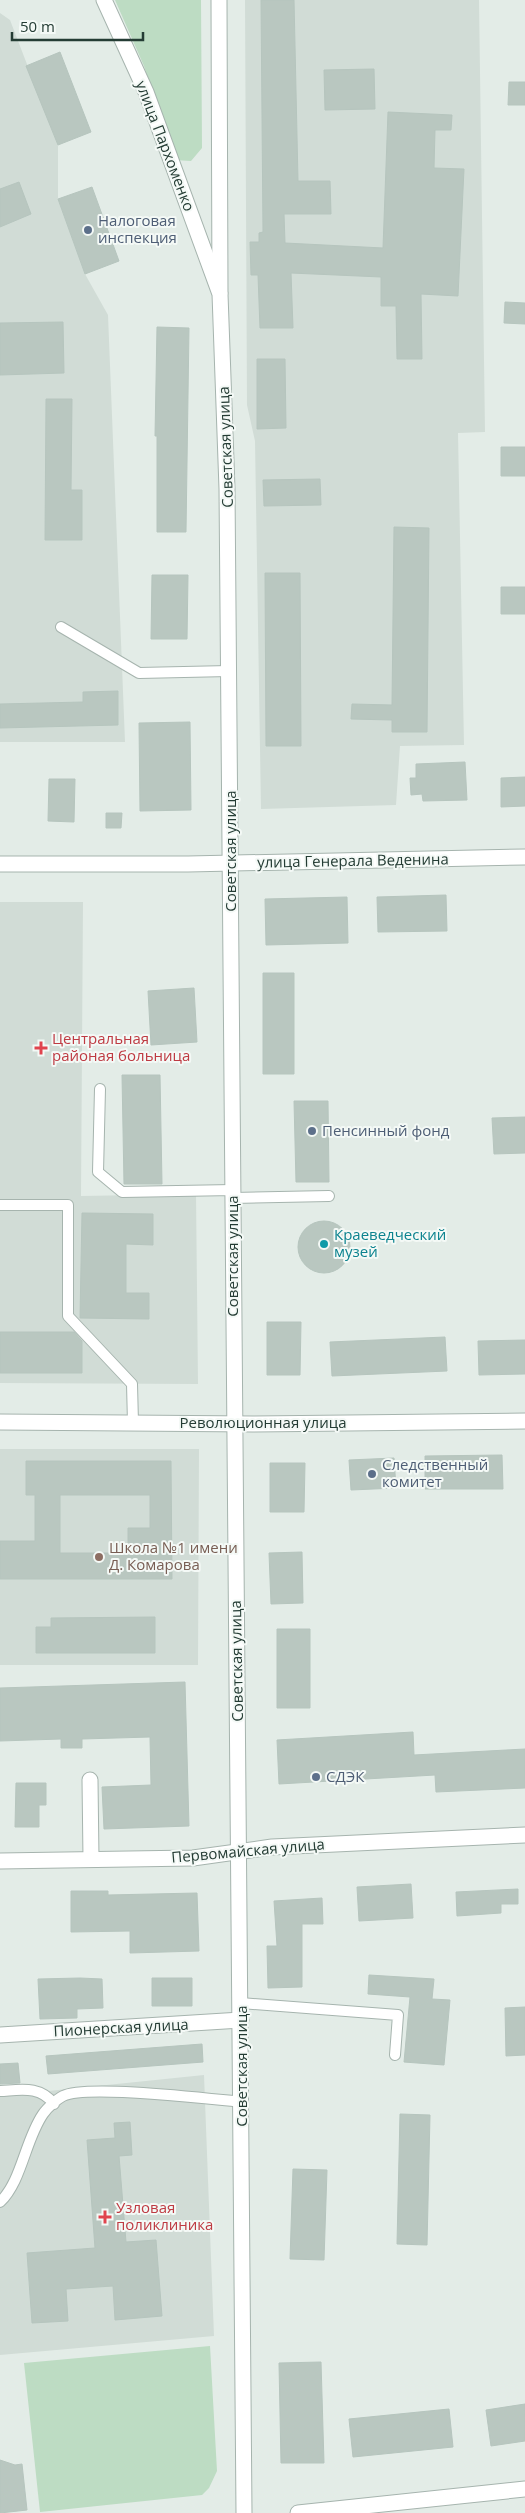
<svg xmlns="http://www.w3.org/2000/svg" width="525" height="2513" viewBox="0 0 525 2513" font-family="'Open Sans',sans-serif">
	<rect width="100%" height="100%" fill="#e3ece7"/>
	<path fill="#d1dcd6" d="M245 0H479L485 432 458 433 464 745 400 746 396 805 261 809 255 441 247 405Z
		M0 13 10 20 58 145V199L85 274 108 315 125 742H0Z
		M0 902H83L81 1196 196 1194 198 1384 0 1383Z
		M0 1449H199L198 1665H0Z
		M204 2075 214 2336 0 2355V2096Z"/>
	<path fill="#bddcc3" d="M115 0H201L202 148 191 161 174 160 144 66Z
		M210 2346 217 2471 209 2488 202 2495 40 2512 24 2363Z"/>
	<path fill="#b9c7c0" stroke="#b6c5be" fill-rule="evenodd" d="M261 0H294L298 181H330L331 214H284L285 243 383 248 388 112 452 115 451 130H435L434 168 464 169 458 296 421 294 422 359H397L396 306H381V277L291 273 293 328H260L258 275H251L250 242H259V233L263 232Z
		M60 52 91 132 58 145 26 66Z
		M374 69 375 109 325 110 324 70Z
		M509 82H525V105H508Z
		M19 182 31 214 0 227V189Z
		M92 187 119 261 85 274 58 199Z
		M505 302 525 303V324L504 323Z
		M63 322 64 373 0 375V323Z
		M157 327 189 328 186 532H157V436H155Z
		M257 359H285L286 428 257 429Z
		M46 399H72L71 490H82V540H45Z
		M501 447H525V476H501Z
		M320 479 321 505 264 506 263 480Z
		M394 527 429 528 427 732H392V720L351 719 352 704 392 705Z
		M265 573H300L301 746H266Z
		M152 575H188L187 639H151Z
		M501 587H525V614H501Z
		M118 691V725L0 728V704L83 702V692Z
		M190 722 191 810 140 811 139 723Z
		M465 762 467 800 423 801 422 794 411 795 410 778H416V764Z
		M525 777V806L501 807V778Z
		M49 779H75L74 822 48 821Z
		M106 813H122L121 828H106Z
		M446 895 447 931 378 932 377 897Z
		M347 897 348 943 266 945 265 899Z
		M263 973H294V1074H263Z
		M194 988 197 1042 151 1045 148 991Z
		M122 1075H160L162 1184H124Z
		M294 1101H328L329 1182H296Z
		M525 1117V1153L494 1154 492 1118Z
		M82 1213 153 1214V1245L126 1244V1293H149V1319L80 1318Z
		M298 1247a26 26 0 1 1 52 0a26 26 0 1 1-52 0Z
		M267 1322H301L300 1375H267Z
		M0 1332H74L82 1341V1373H0Z
		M445 1337 447 1371 332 1376 330 1342Z
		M525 1340V1374L479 1375 478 1341Z
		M502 1455 503 1489H425V1456Z
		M394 1458 396 1488 351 1490 349 1460Z
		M26 1461H171L172 1579H0V1541H35V1495H26ZM60 1495H150V1528H128V1553H60Z
		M270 1463H305L304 1512H270Z
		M302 1552 303 1603 271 1604 269 1553Z
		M155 1617V1653H36V1627H51V1618Z
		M277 1629H310V1708H277Z
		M185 1682 189 1826 104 1829 102 1787 151 1785 150 1737 82 1739V1748H61V1739L0 1741V1688Z
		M413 1732 414 1755 525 1749V1788L436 1792 435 1775 279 1784 277 1740Z
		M16 1783H46V1805H39V1827H15Z
		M411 1884 413 1918 359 1921 357 1887Z
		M518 1889V1904H501V1913L457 1916 456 1892Z
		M71 1891H108V1895L197 1893 199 1951 130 1953V1931L71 1932Z
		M322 1898 323 1924H302V1987L268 1988 267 1946H277L274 1901Z
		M369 1975 434 1979 432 1999 450 2000 444 2065 404 2062 410 1997 368 1994Z
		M80 1978 102 1979 103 2008 77 2009V2018L40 2019 38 1979Z
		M152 1978H192V2006H152Z
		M525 2007V2055L506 2056 505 2008Z
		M202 2044 203 2062 48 2074 46 2056Z
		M18 2063 20 2083 0 2084V2064Z
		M400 2114 430 2115 427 2245 397 2244Z
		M130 2122 132 2155 119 2156 126 2242 156 2240 162 2316 115 2320 113 2286 66 2289 68 2321 32 2323 27 2253 95 2248 87 2140 115 2138 114 2123Z
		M293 2169 327 2170 324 2260 290 2259Z
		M321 2362 324 2463H281L279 2363Z
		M525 2404V2441L491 2446 486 2410Z
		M449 2409 453 2447 353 2457 349 2419Z
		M0 2460 15 2465 22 2464 27 2510 0 2513Z"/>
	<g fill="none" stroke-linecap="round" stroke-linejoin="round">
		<g stroke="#a6b4ae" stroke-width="12">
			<path id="service" d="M61 627 139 673 229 671
				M100 1089 98 1172 122 1192 233 1190
				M233 1198 329 1196
				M0 1205H68V1316L132 1384 133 1423
				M241 2003 398 2015 395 2055
				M0 2091C20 2090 40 2085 54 2104
				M0 2202C22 2181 25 2140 43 2114 47 2108 57 2099 63 2096 86 2084 210 2099 242 2102"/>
		</g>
		<g stroke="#a6b4ae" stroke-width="17">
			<path id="minor" d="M219 0 220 293
				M0 864H188L525 857
				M0 1422 253 1424 525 1421
				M90 1780 91 1859
				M0 1861 193 1858 272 1847 525 1835
				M0 2035 241 2020"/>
		</g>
		<g stroke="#a6b4ae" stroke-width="17">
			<path id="tertiary" d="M104 0 146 92 220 294 227 489 244 2513
				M298 2513 525 2489"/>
		</g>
		<use href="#service" stroke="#fff" stroke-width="10"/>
		<use href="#minor" stroke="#fff" stroke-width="15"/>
		<use href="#tertiary" stroke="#fff" stroke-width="15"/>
	</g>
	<g fill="#5c6f8a" stroke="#f4f9f6" stroke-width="2">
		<circle cx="88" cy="230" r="5"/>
		<circle cx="312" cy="1131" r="5"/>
		<circle cx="372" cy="1474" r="5"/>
		<circle cx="316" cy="1777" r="5"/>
	</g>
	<g fill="#e0444e" stroke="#f4f9f6" stroke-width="2">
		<path d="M38.5 1040.5h5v5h5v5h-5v5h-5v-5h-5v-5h5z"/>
		<path d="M102.5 2209.5h5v5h5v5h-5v5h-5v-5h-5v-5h5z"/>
	</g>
	<circle fill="#0f9aa8" stroke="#f4f9f6" stroke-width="2" cx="324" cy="1244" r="5"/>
	<circle fill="#8d6e63" stroke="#f4f9f6" stroke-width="2" cx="99" cy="1557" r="5"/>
	<g text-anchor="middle" stroke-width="4" stroke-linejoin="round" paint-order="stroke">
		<g font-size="15" fill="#243c34" stroke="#f4f9f6">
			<text transform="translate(165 146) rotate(69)" y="5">улица Пархоменко</text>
			<text transform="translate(226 447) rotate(-92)" y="5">Советская улица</text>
			<text transform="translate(231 851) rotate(-90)" y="5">Советская улица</text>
			<text transform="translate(353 861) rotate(-1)" y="5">улица Генерала Веденина</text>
			<text transform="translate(233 1256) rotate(-90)" y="5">Советская улица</text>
			<text x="263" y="1428">Революционная улица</text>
			<text transform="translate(237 1661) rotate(-91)" y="5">Советская улица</text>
			<text transform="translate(248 1851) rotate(-5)" y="5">Первомайская улица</text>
			<text transform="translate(121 2028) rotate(-3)" y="5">Пионерская улица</text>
			<text transform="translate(242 2066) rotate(-90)" y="5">Советская улица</text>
		</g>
		<g font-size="15" fill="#4e5e75" stroke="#f4f9f6" text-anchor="start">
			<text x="98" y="226">Налоговая<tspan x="98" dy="17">инспекция</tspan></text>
			<text x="322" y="1136">Пенсинный фонд</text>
			<text x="382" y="1470">Следственный<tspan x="382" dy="17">комитет</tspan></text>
			<text x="326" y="1782">СДЭК</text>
		</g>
		<g font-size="15" fill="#be3a42" stroke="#f4f9f6" text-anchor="start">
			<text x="52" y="1044">Центральная<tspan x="52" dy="17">районая больница</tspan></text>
			<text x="116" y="2213">Узловая<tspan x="116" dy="17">поликлиника</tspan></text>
		</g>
		<g font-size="15" fill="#0d838f" stroke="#f4f9f6" text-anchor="start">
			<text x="334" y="1240">Краеведческий<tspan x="334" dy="17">музей</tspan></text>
		</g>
		<g font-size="15" fill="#785e54" stroke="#f4f9f6" text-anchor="start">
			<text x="109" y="1553">Школа №1 имени<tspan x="109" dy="17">Д. Комарова</tspan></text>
		</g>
	</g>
	<path d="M12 32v8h131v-8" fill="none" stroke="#243c34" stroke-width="2.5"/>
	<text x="20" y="32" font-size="15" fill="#243c34" stroke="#f4f9f6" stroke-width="4" paint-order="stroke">50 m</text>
</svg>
